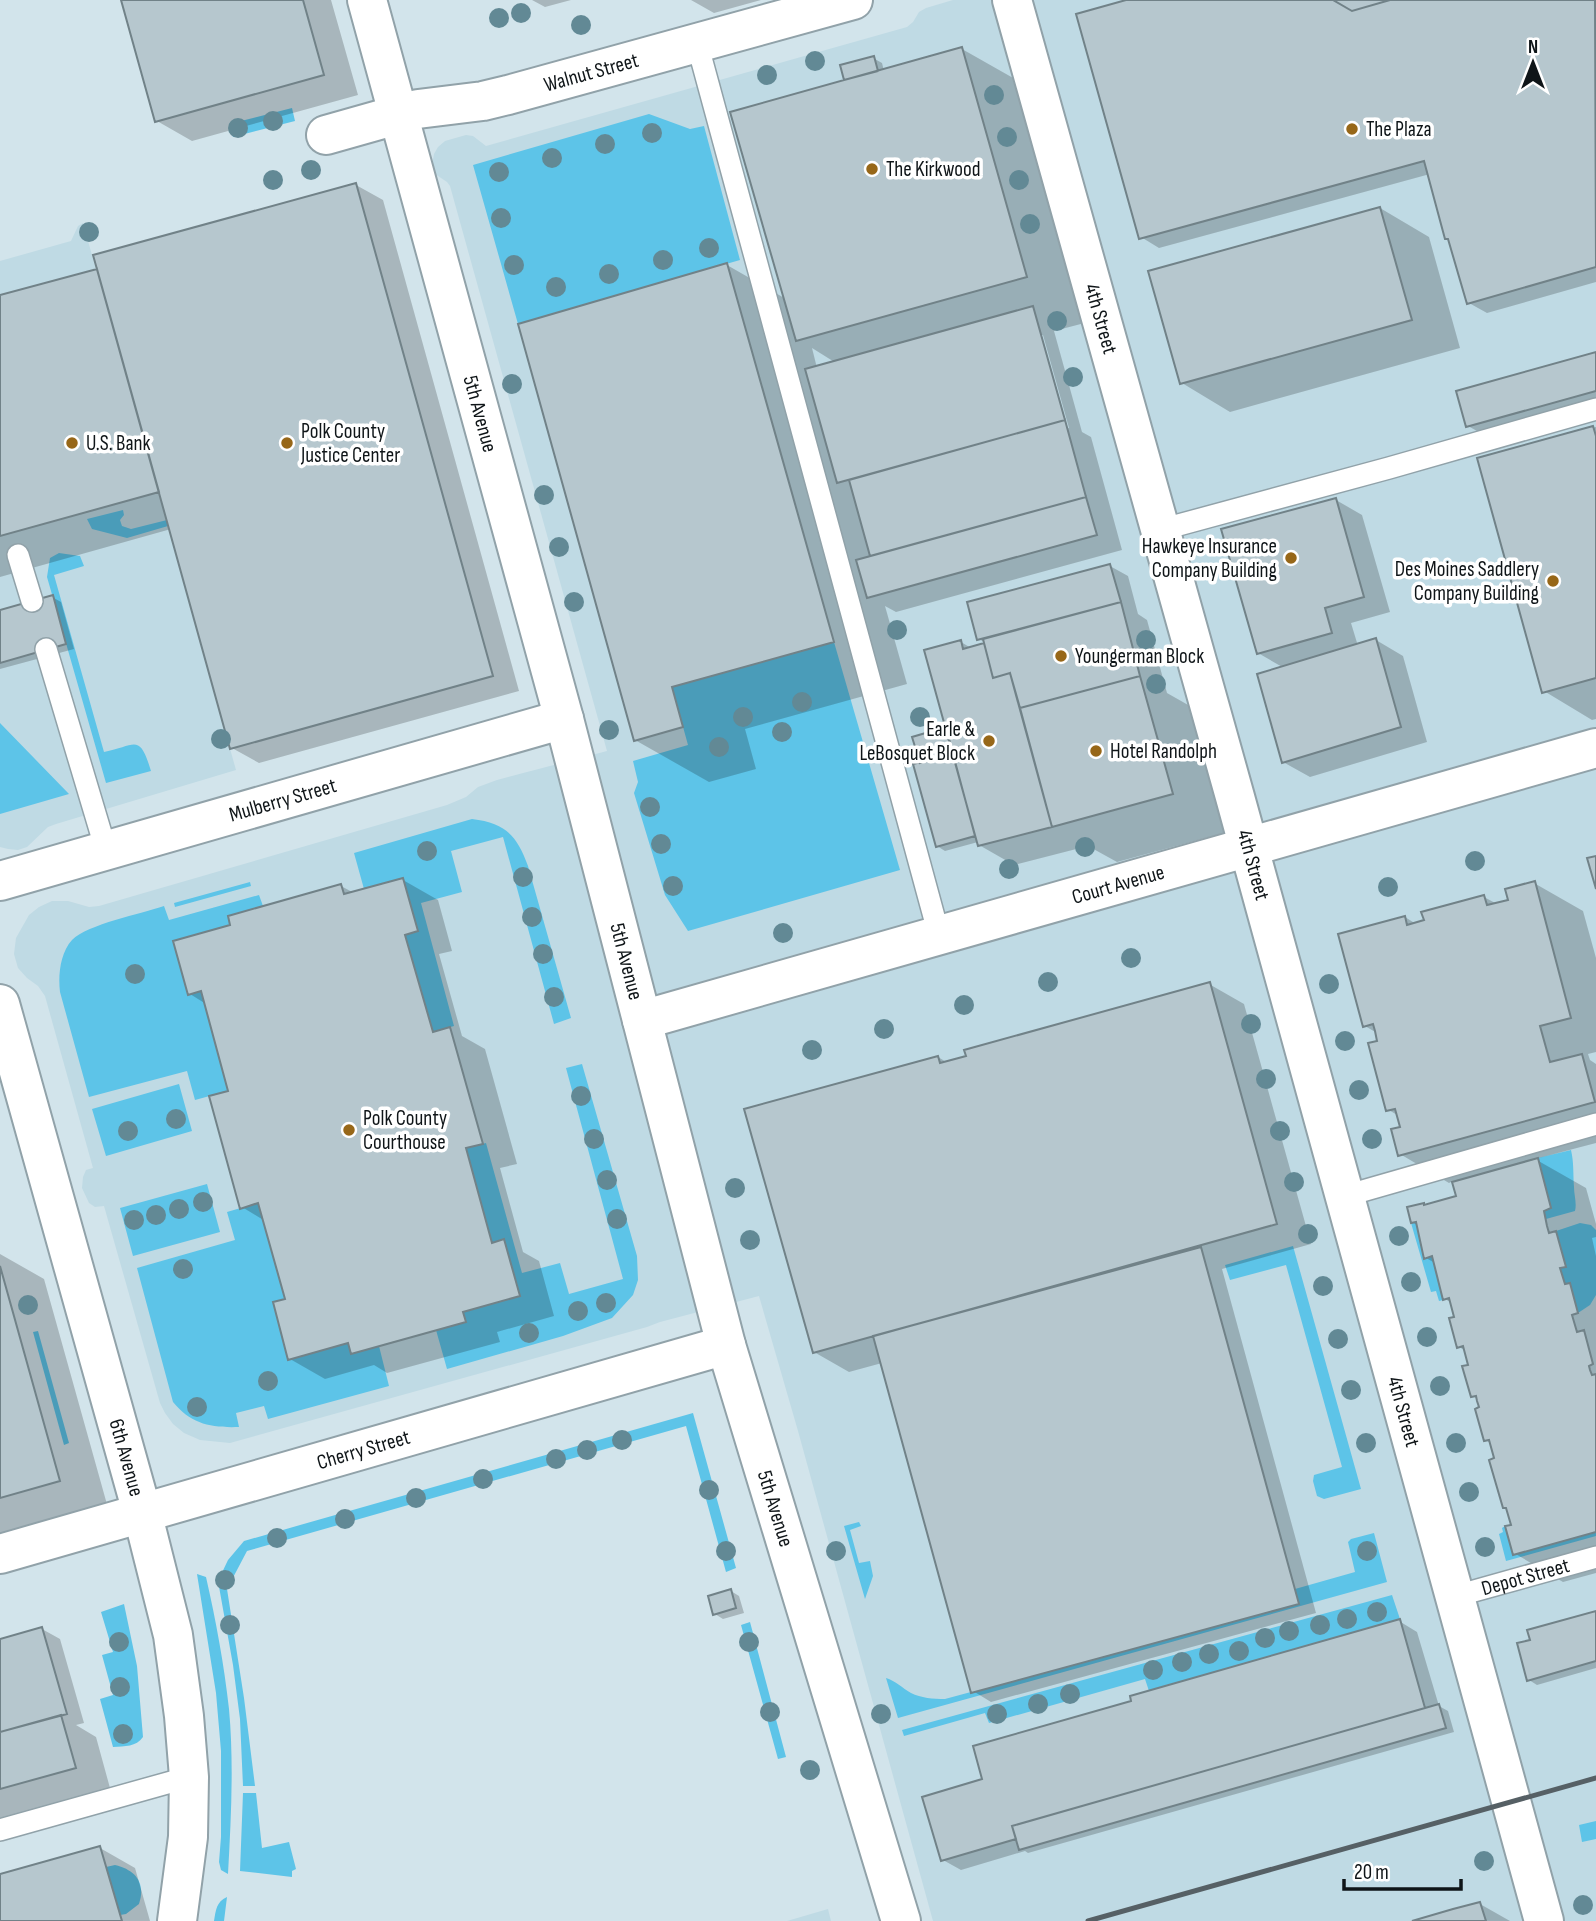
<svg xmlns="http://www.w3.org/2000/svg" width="1596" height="1921" viewBox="0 0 1596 1921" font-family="'Sofia Sans Condensed',sans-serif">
	<rect width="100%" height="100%" fill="#d2e4eb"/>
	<path fill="#bfdae4" d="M953 0H1596V1921H933L798 1431 759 1296 660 1322 647 1327 230 1443 200 1440 184 1433 173 1424 165 1413 160 1403 104 1206 95 1207 89 1203 82 1188 83 1177 86 1170 93 1168 45 996 38 986 27 978 18 968 14 954 16 938 29 915 39 907 52 901H68L89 907 99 906 447 805 466 797 478 787 497 780 607 751 450 186 447 182 435 174 432 165 434 154 438 147 445 141 466 135 473 136 486 146 907 27 913 22 919 12 926 8Z
		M83 223 236 770 56 824 48 827 27 847 18 850 8 849 0 847V261L71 241 78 226Z
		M828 1909 831 1921H787Z"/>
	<path fill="#5dc4e8" d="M292 108 295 121 233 137 229 124Z
		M649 114 690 129 704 126 740 260 518 324 473 165Z
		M123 510 124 515 120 520 122 526 131 529 167 520 168 526 127 538 92 529 87 519Z
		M59 553 80 556 84 566 54 575 104 752C136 746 139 732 151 771L106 783 47 577 50 558Z
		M834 642 900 870 688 931 665 895 634 793 638 782 633 761 688 745 672 687Z
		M0 723 69 794 0 814Z
		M472 819C506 823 517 836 528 866L571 1018 554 1024 503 837 451 851 462 892 421 903 454 1026 433 1032 405 935 418 931 403 879 364 889 354 853Z
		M250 882 251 886 175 907 174 903Z
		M259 895 263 906 230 925 173 941 188 995 201 991 228 1091 195 1100 187 1071 89 1097 60 992C58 976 60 953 72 940 88 924 141 914 164 906L169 920Z
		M582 1064 637 1256 638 1280 633 1295 612 1318 563 1336 447 1369 436 1330 466 1322 463 1312 519 1296 504 1240 492 1243 466 1148 486 1143 522 1273 560 1263 569 1294 623 1279 566 1068Z
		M179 1084 192 1131 106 1156 92 1109Z
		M1571 1150C1574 1163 1573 1173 1574 1187 1574 1195 1577 1203 1575 1211L1546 1219 1544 1211 1551 1208 1538 1158Z
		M207 1184 220 1232 133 1256 120 1208Z
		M258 1203 285 1299 273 1303 288 1359 348 1343 351 1354 379 1346 389 1386 268 1419 264 1406 236 1413 239 1427C211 1428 191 1424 173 1402L137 1268 235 1240 227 1212Z
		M1416 1222 1424 1259 1432 1256 1443 1300 1439 1301 1436 1291 1431 1292 1411 1223Z
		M1580 1223 1591 1225 1596 1230V1295L1590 1305 1578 1313 1565 1284 1560 1268 1565 1266 1556 1231Z
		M1293 1246 1361 1489 1324 1499 1317 1496 1313 1481 1314 1475 1342 1467 1286 1265 1230 1280 1225 1265Z
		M38 1331 69 1443 64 1445 33 1332Z
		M693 1413 736 1568 726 1572 686 1426 247 1551 227 1589 244 1698 255 1786H243L240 1719 233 1665 218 1581 228 1560 244 1541Z
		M859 1522 861 1526 850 1530 859 1563 870 1561 873 1576 865 1599 844 1526Z
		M1505 1526 1513 1554 1596 1532V1536L1506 1561 1499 1534 1503 1532 1502 1528Z
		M1374 1533 1387 1582 898 1718 886 1678C896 1681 902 1688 911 1693 921 1698 933 1699 945 1699L1298 1604 1295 1589 1355 1572 1348 1542 1351 1539Z
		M197 1574 206 1577C216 1621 224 1664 229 1709 234 1764 231 1819 228 1874L221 1870 219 1862 221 1837V1751L216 1693Z
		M1392 1595 1400 1619 1149 1691 1145 1679 989 1723 985 1713 904 1736 902 1730Z
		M124 1604 137 1666 143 1737C136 1747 125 1746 113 1747L100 1699 113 1695 102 1655 113 1652 101 1612Z
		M750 1622 786 1757 778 1759 741 1625Z
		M243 1793H256L262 1848 289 1842 296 1869 292 1871V1877L240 1871Z
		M1596 1821V1839L1582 1842 1579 1825Z
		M115 1865C136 1870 146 1883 139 1904L126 1914 120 1915 106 1867Z
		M227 1897 224 1921H214C216 1910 216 1902 227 1897Z"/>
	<path fill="#0003" fill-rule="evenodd" d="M123 0H331L358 95 192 141 157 121Z
		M532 0H571L545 7Z
		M691 0H761L714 13Z
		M1131 0H1596V282L1487 313 1469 303 1430 174 1159 248 1141 237Z
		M962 49 1036 91 1100 319 1054 331 1082 432 1091 437 1122 550 896 612 885 606 907 684 745 729 756 769 709 782 635 740 727 265 786 299 848 80 845 79 873 58 882 63 884 71ZM1039 335H1043L1069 428 1065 429ZM812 348 836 363 817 368Z
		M356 185 383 200 519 691 259 763 232 748 171 529 0 577V297L99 270Z
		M1380 208 1429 237 1460 348 1230 412 1182 383Z
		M1596 354V413L1495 441 1468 426Z
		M1596 427V719L1592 720 1544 691 1479 459Z
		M1336 500 1362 515 1390 612 1351 623 1358 646 1376 640 1403 656 1427 742 1310 777 1283 762 1284 668 1258 653Z
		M1110 566 1128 576 1138 614 1147 620 1167 693 1204 714 1235 830 1117 862 1088 846 1014 865 979 845 978 842 945 851 937 846 922 764 948 729 961 642 971 648 987 644 979 639Z
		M52 597 61 602 74 649 0 669V612Z
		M403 880 438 900 452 951 439 954 462 1036 485 1049 517 1164 500 1168 523 1252 539 1261 554 1316 497 1332 500 1342 387 1373 374 1365 325 1379 290 1359 287 1300 265 1221 242 1207 231 1092 206 1004 190 994 232 926 341 886 354 893Z
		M1534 883 1583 911 1596 958V1052L1588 1054 1590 1060 1596 1064V1143L1535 1159 1586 1188 1596 1224V1237L1592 1238 1596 1256V1573L1563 1582 1514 1553 1513 1527 1508 1509 1504 1507 1497 1460 1492 1444 1486 1440 1478 1399 1473 1396 1470 1366 1466 1351 1459 1347 1456 1318 1452 1303 1445 1299 1435 1263 1426 1258 1419 1226 1412 1222 1423 1205 1427 1206 1458 1197 1453 1181 1449 1183 1400 1154 1402 1128 1399 1116 1387 1109 1377 1033 1365 1026 1405 917 1416 924 1484 897 1497 904 1510 901Z
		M1209 984 1244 1004 1311 1244 1222 1269 1316 1613 991 1702 973 1691 882 1363 849 1372 814 1352 938 1057 948 1063Z
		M0 1254 44 1279 108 1508 0 1539Z
		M731 1591 739 1596 744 1613 723 1619 715 1614Z
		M1596 1613V1668L1537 1685 1529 1680 1532 1641Z
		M1399 1621 1417 1632 1439 1706 1448 1711 1454 1732 1028 1853 1025 1851 961 1870 943 1860 984 1780Z
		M42 1629 60 1639 84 1723 76 1725 96 1737 110 1788 0 1818V1641Z
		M100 1848 135 1868 150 1921H0V1876Z
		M1480 1904 1510 1921H1419Z"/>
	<path fill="#b6c7ce" stroke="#718288" stroke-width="2" d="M121 0H303L324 75 155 122Z
		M1126 0H1333L1352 11 1390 0H1595L1596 267 1467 304 1448 239H1445L1424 161 1139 239 1076 14Z
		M1333 0H1390L1352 11Z
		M962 47 1027 277 796 341 730 112Z
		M874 56 878 71 844 80 840 65Z
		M356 183 493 676 230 749 93 255Z
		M1380 207 1412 320 1180 384 1148 271Z
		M727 263 834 642 672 687 683 727 634 741 518 324Z
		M97 269 159 492 0 536V295Z
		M1033 306 1065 420 837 483 805 369Z
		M1596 352V391L1466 427 1456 391Z
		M1065 420 1086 497 870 556 849 480Z
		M1593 426 1596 436V678L1542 693 1477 458Z
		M1086 497 1097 535 867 598 856 560Z
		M1336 498 1364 597 1325 608 1332 633 1257 654 1221 529Z
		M1110 564 1121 602 977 640 967 602Z
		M53 595 66 644 0 663V610Z
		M1121 602 1140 676 1020 708 1010 673 993 678 983 639Z
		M1376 638 1401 727 1282 763 1257 674Z
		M961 640 963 649 984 643 993 678 1010 673 1052 827 978 846 924 650Z
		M1140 676 1173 794 1052 827 1020 708Z
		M946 727 953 754 920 763 912 737Z
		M953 754 975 836 936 847 913 764Z
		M1596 856V889L1587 858Z
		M403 878 418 931 405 935 433 1032 450 1027 483 1144 466 1148 492 1243 504 1239 520 1296 463 1312 466 1322 351 1354 348 1343 288 1360 273 1302 285 1299 258 1203 240 1209 209 1096 228 1091 201 991 188 995 173 941 230 925 228 916 341 884 344 894Z
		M1535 881 1571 1018 1540 1026 1550 1062 1582 1054 1595 1102 1398 1156 1391 1129 1400 1127 1395 1109 1386 1111 1368 1043 1377 1041 1375 1031 1373 1024 1363 1027 1338 934 1405 916 1407 925 1424 920 1421 912 1484 895 1487 905 1508 900 1505 889Z
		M1210 982 1277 1224 813 1353 744 1109 938 1056 940 1063 966 1056 964 1050Z
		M1538 1158 1551 1208 1544 1211 1547 1226 1549 1233 1556 1231 1566 1267 1560 1268 1565 1284 1570 1283 1578 1313 1572 1315 1577 1332 1584 1330 1593 1364 1589 1366 1590 1370 1592 1375 1596 1374V1532L1513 1555 1505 1526 1511 1525 1506 1508H1503L1489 1460 1494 1458 1489 1440 1484 1441 1475 1409 1479 1407 1477 1401 1476 1396 1471 1397 1462 1366 1468 1365 1463 1346 1457 1348 1449 1318 1454 1317 1449 1298 1443 1300 1432 1256 1424 1259 1416 1222 1411 1223 1407 1207 1424 1203V1205L1456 1196 1452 1182Z
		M1201 1247 1299 1604 971 1693 873 1336Z
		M0 1266 60 1481 0 1498Z
		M731 1589 736 1608 713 1615 708 1596Z
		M1596 1611V1661L1527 1681 1517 1643 1530 1640 1527 1630Z
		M1400 1619 1425 1708 1012 1826 1016 1839 941 1861 922 1797 982 1779 973 1746 1131 1701 1130 1696Z
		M42 1627 67 1714 0 1732V1639Z
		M1439 1704 1446 1728 1019 1850 1012 1826Z
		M61 1715 76 1768 0 1789V1732Z
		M100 1846 122 1921H0V1874Z
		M1480 1902 1486 1921H1412L1453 1909Z"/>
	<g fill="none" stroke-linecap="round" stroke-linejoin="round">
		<g stroke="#91a2a9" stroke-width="24">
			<g id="service">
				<path d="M697 43 939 935"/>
				<path d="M1160 530 1389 468 1596 409"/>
				<path d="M18 555 32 601"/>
				<path d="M46 649 106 850"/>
				<path d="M1345 1196 1596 1124"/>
				<path id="s1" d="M1456 1596 1596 1557"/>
				<path d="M0 1830 189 1777"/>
			</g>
		</g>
		<g stroke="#91a2a9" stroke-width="42">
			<g id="minor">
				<path id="s2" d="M1012 0 1235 797 1544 1921"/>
				<path id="s3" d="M0 1554 726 1345"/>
			</g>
		</g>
		<g stroke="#91a2a9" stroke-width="42">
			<g id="tertiary">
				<path id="s4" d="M367 0 564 719 726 1345 901 1921"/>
				<path id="s5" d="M326 135 418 109 483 101 508 95 853 0"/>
				<path id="s6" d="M0 881 564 719"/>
				<path id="s7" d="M642 1020 1596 748"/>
			</g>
		</g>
		<g stroke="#91a2a9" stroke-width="42">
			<g id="secondary">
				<path id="s8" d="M0 1004 142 1512 173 1635 184 1716 189 1777 188 1837 177 1921"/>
			</g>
		</g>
		<use href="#service" stroke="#fff" stroke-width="21"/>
		<use href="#minor" stroke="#fff" stroke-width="38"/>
		<use href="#tertiary" stroke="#fff" stroke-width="38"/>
		<use href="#secondary" stroke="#fff" stroke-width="38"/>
		<path stroke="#566065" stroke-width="5" d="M1088 1921 1596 1778"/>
	</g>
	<g fill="#628995">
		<circle cx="521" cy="13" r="10"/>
		<circle cx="499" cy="18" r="10"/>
		<circle cx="581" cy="25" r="10"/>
		<circle cx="815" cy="61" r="10"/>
		<circle cx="767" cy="75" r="10"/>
		<circle cx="994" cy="95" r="10"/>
		<circle cx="273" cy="121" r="10"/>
		<circle cx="238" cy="128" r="10"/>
		<circle cx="652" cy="133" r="10"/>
		<circle cx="1007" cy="137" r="10"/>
		<circle cx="605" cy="144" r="10"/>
		<circle cx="552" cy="158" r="10"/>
		<circle cx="311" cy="170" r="10"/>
		<circle cx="499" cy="172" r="10"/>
		<circle cx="273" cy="180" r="10"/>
		<circle cx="1019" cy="180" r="10"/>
		<circle cx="501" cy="218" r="10"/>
		<circle cx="1030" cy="224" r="10"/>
		<circle cx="89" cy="232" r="10"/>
		<circle cx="709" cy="248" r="10"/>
		<circle cx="663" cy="260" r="10"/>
		<circle cx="514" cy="265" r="10"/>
		<circle cx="609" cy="274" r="10"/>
		<circle cx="556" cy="287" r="10"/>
		<circle cx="1057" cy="321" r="10"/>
		<circle cx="1073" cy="377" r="10"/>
		<circle cx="512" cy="384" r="10"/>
		<circle cx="544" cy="495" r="10"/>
		<circle cx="559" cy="547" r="10"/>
		<circle cx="574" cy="602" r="10"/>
		<circle cx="897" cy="630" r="10"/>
		<circle cx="1146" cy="640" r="10"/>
		<circle cx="1156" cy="684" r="10"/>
		<circle cx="802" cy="702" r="10"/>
		<circle cx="743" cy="717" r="10"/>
		<circle cx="920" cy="717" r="10"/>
		<circle cx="609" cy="730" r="10"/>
		<circle cx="782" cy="732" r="10"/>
		<circle cx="221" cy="739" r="10"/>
		<circle cx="719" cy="747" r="10"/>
		<circle cx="650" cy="807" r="10"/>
		<circle cx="661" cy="844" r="10"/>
		<circle cx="1085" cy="847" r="10"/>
		<circle cx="427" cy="851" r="10"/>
		<circle cx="1475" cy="861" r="10"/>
		<circle cx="1009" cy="869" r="10"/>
		<circle cx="523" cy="877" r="10"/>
		<circle cx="673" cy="886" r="10"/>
		<circle cx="1388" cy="887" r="10"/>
		<circle cx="532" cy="917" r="10"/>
		<circle cx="783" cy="933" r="10"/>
		<circle cx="543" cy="954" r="10"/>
		<circle cx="1131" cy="958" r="10"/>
		<circle cx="135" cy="974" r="10"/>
		<circle cx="1048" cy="982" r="10"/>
		<circle cx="1329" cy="984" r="10"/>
		<circle cx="554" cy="997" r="10"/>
		<circle cx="964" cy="1005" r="10"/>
		<circle cx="1251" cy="1024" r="10"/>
		<circle cx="884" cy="1029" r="10"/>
		<circle cx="1345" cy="1041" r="10"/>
		<circle cx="812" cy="1050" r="10"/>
		<circle cx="1266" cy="1079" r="10"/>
		<circle cx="1359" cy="1090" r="10"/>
		<circle cx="581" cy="1096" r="10"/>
		<circle cx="176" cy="1119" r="10"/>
		<circle cx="128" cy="1131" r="10"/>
		<circle cx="1280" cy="1131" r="10"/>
		<circle cx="594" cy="1139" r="10"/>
		<circle cx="1372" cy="1139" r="10"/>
		<circle cx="607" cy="1180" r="10"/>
		<circle cx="1294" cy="1182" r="10"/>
		<circle cx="735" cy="1188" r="10"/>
		<circle cx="203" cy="1202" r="10"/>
		<circle cx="179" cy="1209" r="10"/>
		<circle cx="156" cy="1215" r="10"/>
		<circle cx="617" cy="1219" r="10"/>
		<circle cx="134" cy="1220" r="10"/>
		<circle cx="1308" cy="1234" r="10"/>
		<circle cx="1399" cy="1236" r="10"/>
		<circle cx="750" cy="1240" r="10"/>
		<circle cx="183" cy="1269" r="10"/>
		<circle cx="1411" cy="1282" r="10"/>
		<circle cx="1323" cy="1286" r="10"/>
		<circle cx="606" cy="1303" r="10"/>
		<circle cx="28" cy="1305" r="10"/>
		<circle cx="578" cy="1311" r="10"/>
		<circle cx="529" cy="1333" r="10"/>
		<circle cx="1427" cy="1337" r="10"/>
		<circle cx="1338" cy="1339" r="10"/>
		<circle cx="268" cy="1381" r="10"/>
		<circle cx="1440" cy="1386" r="10"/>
		<circle cx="1351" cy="1390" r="10"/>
		<circle cx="197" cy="1407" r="10"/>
		<circle cx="622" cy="1440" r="10"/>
		<circle cx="1366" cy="1443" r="10"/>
		<circle cx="1456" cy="1443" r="10"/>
		<circle cx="587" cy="1450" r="10"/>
		<circle cx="556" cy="1459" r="10"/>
		<circle cx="483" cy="1479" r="10"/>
		<circle cx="709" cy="1490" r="10"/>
		<circle cx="1469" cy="1492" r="10"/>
		<circle cx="416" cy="1498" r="10"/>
		<circle cx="345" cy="1519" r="10"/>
		<circle cx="277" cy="1538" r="10"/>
		<circle cx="1485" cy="1547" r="10"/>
		<circle cx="726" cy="1551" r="10"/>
		<circle cx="836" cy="1551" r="10"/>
		<circle cx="1367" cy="1551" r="10"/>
		<circle cx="225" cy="1580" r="10"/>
		<circle cx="1377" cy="1612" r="10"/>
		<circle cx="1347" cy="1619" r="10"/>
		<circle cx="230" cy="1625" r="10"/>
		<circle cx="1320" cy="1625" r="10"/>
		<circle cx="1289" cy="1631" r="10"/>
		<circle cx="1265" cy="1638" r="10"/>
		<circle cx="119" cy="1642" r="10"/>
		<circle cx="749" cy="1642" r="10"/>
		<circle cx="1239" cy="1651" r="10"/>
		<circle cx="1209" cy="1654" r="10"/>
		<circle cx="1182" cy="1662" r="10"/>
		<circle cx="1153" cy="1670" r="10"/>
		<circle cx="120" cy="1687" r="10"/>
		<circle cx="1070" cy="1694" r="10"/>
		<circle cx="1038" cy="1704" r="10"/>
		<circle cx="770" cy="1712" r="10"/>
		<circle cx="881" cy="1714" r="10"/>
		<circle cx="997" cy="1714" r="10"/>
		<circle cx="123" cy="1734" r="10"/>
		<circle cx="810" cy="1770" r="10"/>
		<circle cx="1484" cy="1861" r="10"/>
		<circle cx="1583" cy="1905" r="10"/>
	</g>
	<g fill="#976718" stroke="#fff" stroke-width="2.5">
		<circle cx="1352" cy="129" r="7"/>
		<circle cx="872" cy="169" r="7"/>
		<circle cx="72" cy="443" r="7"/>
		<circle cx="287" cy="443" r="7"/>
		<circle cx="1291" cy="558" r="7"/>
		<circle cx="1553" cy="581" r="7"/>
		<circle cx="1061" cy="656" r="7"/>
		<circle cx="989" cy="741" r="7"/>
		<circle cx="1096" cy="751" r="7"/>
		<circle cx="349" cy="1130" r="7"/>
	</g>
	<g text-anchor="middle" stroke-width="7" stroke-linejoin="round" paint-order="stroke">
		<g font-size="21" fill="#0f1518" stroke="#fff">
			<text dy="7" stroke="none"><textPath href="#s5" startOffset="273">Walnut Street</textPath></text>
			<text dy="7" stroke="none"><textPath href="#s2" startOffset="331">4th Street</textPath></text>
			<text dy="7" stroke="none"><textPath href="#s4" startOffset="429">5th Avenue</textPath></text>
			<text dy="7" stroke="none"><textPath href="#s6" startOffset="294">Mulberry Street</textPath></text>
			<text dy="7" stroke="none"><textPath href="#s2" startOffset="898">4th Street</textPath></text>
			<text dy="7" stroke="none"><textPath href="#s7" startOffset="495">Court Avenue</textPath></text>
			<text dy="7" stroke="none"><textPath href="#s4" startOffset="996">5th Avenue</textPath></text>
			<text dy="7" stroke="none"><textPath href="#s2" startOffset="1465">4th Street</textPath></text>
			<text dy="7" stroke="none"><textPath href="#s3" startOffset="378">Cherry Street</textPath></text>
			<text dy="7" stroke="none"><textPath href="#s8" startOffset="471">6th Avenue</textPath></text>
			<text dy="7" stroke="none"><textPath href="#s4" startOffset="1563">5th Avenue</textPath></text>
			<text dy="7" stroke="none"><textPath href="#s1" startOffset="72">Depot Street</textPath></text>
		</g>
		<g font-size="21" fill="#0f1518" stroke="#fff" text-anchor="start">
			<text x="1366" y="136">The Plaza</text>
			<text x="886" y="176">The Kirkwood</text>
			<text x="301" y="438">Polk County<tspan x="301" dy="24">Justice Center</tspan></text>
			<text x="86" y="450">U.S. Bank</text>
			<text x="1277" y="553" text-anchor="end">Hawkeye Insurance<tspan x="1277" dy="24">Company Building</tspan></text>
			<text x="1539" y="576" text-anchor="end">Des Moines Saddlery<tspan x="1539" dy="24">Company Building</tspan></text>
			<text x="1075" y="663">Youngerman Block</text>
			<text x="975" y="736" text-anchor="end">Earle &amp;<tspan x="975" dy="24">LeBosquet Block</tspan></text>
			<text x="1110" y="758">Hotel Randolph</text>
			<text x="363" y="1125">Polk County<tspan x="363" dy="24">Courthouse</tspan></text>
		</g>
	</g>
	<g transform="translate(1533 63)" stroke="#ffffff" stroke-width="5" paint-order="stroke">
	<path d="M0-5L12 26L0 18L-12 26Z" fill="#0f1518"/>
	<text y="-10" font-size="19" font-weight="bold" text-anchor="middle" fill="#0f1518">N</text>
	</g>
	<path d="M1344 1879v10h117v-10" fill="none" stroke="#0f1518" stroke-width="3.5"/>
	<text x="1354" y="1879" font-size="21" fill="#0f1518" stroke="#ffffff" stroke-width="5" paint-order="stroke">20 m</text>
</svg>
